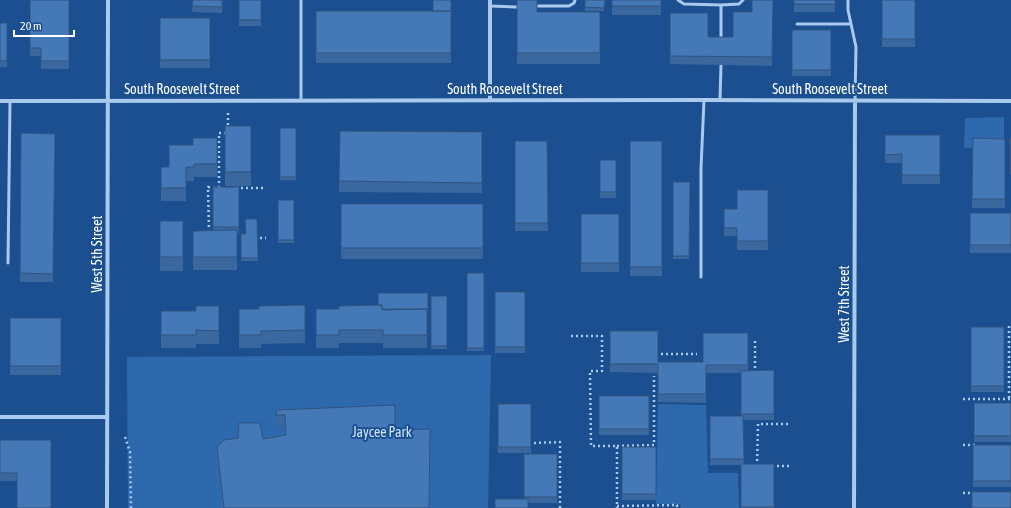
<svg xmlns="http://www.w3.org/2000/svg" width="1011" height="508" viewBox="0 0 1011 508" font-family="'Asap Condensed',sans-serif">
	<rect width="100%" height="100%" fill="#1b4f8f"/>
	<path fill="#2e69ad" d="M1004 117V143L1002 146H973L972 148H964L965 118Z
		M491 355 488 508H128L127 357Z
		M658 404 706 405 708 473H738L739 508H681L680 504H656Z"/>
	<g fill="none" stroke-linecap="round" stroke-linejoin="round">
		<path stroke="#a9c9ee" stroke-width="2.5" stroke-dasharray="2 3" stroke-linecap="butt" d="M228 113V128
			M219 188V133H228
			M236 188H266
			M209 232 208 187 215 188
			M255 238H266
			M1009 326V399
			M571 336H602V371H590L591 446H617V508
			M755 341V372
			M661 354H697
			M963 399H1011
			M125 437 130 452 131 508
			M534 443 560 442V508
			M963 445H976
			M617 446 654 445V376
			M757 466 758 424H791
			M772 466H792
			M963 493H975
			M617 506 677 505V508"/>
		<path stroke="#a9c9ee" stroke-width="3" d="M301 0V100
			M678 0 684 4 721 5
			M848 0V10L856 47 855 100
			M490 6 517 7
			M537 6H569L574 3 575 0
			M797 24H851
			M721 39V5L739 4 743 0
			M720 100 721 65
			M8 263 10 101
			M701 277V168L704 100"/>
		<path stroke="#a9c9ee" stroke-width="4" d="M490 100V0
			M0 101 704 100 1011 101
			M0 417H107
			M107 508 108 0
			M854 508 855 100"/>
	</g>
	<path fill="#3a679d" d="M30 0H69V69H41V56H30Z
		M193 0H223L222 13 192 12Z
		M239 0H261V26H239Z
		M451 0V63H316V11H433Z
		M517 0 537 12H600V64H517Z
		M605 0 604 11H585V7Z
		M612 0H661V15H612Z
		M773 0 772 66 670 64V13L708 37H733L752 12Z
		M794 0H835V12H794Z
		M882 0H915V47H882Z
		M160 18H210V68H160Z
		M0 23H7V67H0Z
		M792 30H831V76H792Z
		M225 126H251V186H225Z
		M280 128H296V180H280Z
		M340 131 482 132V193L339 192Z
		M21 133 55 134 53 282H20Z
		M885 135H940V184H902V163H885Z
		M217 138V177H194V181H186V201H161V167H169L193 145Z
		M973 138 1005 139V208H972Z
		M515 141H547L548 231H515Z
		M630 141H662V276H630Z
		M600 160H616V198H600Z
		M673 182H690L689 259H673Z
		M213 187H239V233H237V270H193V231H213Z
		M768 190V250H737V236H724V209H737Z
		M278 200H294V243H278Z
		M341 204H483V259H341Z
		M970 213H1011V253H970Z
		M581 214H619V272H581Z
		M257 219 258 261H241V234H246Z
		M160 221H183V271H160Z
		M467 273H484V351H467Z
		M495 292H525V353H495Z
		M428 293V312H427V348H383V343H339V348H316V309H339V306L378 305Z
		M431 296H447V349H431Z
		M305 305V343L261 344V348H239V309H259Z
		M219 306V344H196V348H161V311H196Z
		M10 318H61V375H10Z
		M971 327H1004V392H971Z
		M610 331 658 362H703L748 333V370H774V420H743L744 464H774V508H741V465H710V416H741V373H706V403L658 402V373L610 372Z
		M599 396H649V435H599Z
		M974 403H1011V442H974Z
		M498 404H531V453H498Z
		M277 410 395 430 429 508H222L217 458V447L285 435V425L276 426Z
		M0 440H51L17 481H0Z
		M973 445H1011V487H973Z
		M622 447H656V500H622Z
		M524 454H557V503H528L524 499Z"/>
	<path fill="#4478b7" stroke="#305480" d="M30 0H69V61H41V48H30Z
		M193 0H222V7L192 6Z
		M239 0H261V20H239Z
		M433 0H451V11H433Z
		M517 0H537V12H600V53H517Z
		M585 0H605L604 8 585 7Z
		M612 0H661V6H612Z
		M752 0H773L772 57 670 56V13H708V37H733V12H752Z
		M794 0H835V4H794Z
		M882 0H915V39H882Z
		M316 11H451V53H316Z
		M160 18H210V60H160Z
		M0 23H7V61H0Z
		M792 30H831V70H792Z
		M225 126H251V172H225Z
		M280 128H296V177H280Z
		M340 131 482 132V183L339 181Z
		M21 133 55 134 53 274 20 273Z
		M885 135H940V175H902V154L885 155Z
		M193 138H217V164H194V167H186V188H161V167H169V145H193Z
		M973 138 1005 139V199H972Z
		M1010 139H1011V174H1010Z
		M515 141H547L548 223H515Z
		M630 141H662V267H630Z
		M600 160H616V192H600Z
		M673 182H690L689 256H673Z
		M213 187H239V227H213Z
		M737 190H768V241H737V228H724V209H737Z
		M278 200H294V240H278Z
		M341 204H483V248H341Z
		M970 213H1011V245H970Z
		M581 214H619V263H581Z
		M245 219H257L258 258H241V234H246Z
		M160 221H183V257H160Z
		M237 230V257H193V231Z
		M467 273H484V348H467Z
		M495 292H525V347H495Z
		M378 293H428V309H382V305H378Z
		M431 296H447V346H431Z
		M305 305V330L261 331V335H239V309H259V306Z
		M382 305V310L427 309V335H383V330H339V335H316V309H339V306Z
		M196 306H219V331L196 330V335H161V311H196Z
		M10 318H61V366H10Z
		M971 327H1004V386H971Z
		M610 331H658V362H703V333H748V365H706V394H658V364H610Z
		M774 370V414H741V371Z
		M599 396H649V429H599Z
		M974 403H1011V436H974Z
		M498 404H531V447H498Z
		M395 405V430L430 429 429 508H224L217 447 224 440 238 438 239 423H260L263 439 286 435 285 415H276L277 410Z
		M710 416H743L744 459H710Z
		M0 440H51V508H17V473H0Z
		M973 445H1011V481H973Z
		M622 447H656V494H622Z
		M524 454H557V497H524Z
		M741 464H774V507H741Z
		M972 492H1011V508H972Z
		M495 499H528V508H495Z"/>
	<g text-anchor="middle" stroke-width="4" stroke-linejoin="round" paint-order="stroke">
		<g font-size="14" fill="#fff" stroke="#1b4f8f">
			<text x="182" y="94">South Roosevelt Street</text>
			<text x="505" y="94">South Roosevelt Street</text>
			<text x="830" y="94">South Roosevelt Street</text>
			<text transform="translate(97 254) rotate(-90)" y="5">West 5th Street</text>
			<text transform="translate(844 304) rotate(-90)" y="5">West 7th Street</text>
		</g>
		<g font-size="14" fill="#cfe3fa" stroke="#1b4f8f">
			<text x="382" y="437">Jaycee Park</text>
		</g>
	</g>
	<path d="M14 30v6h60v-6" fill="none" stroke="#ffffff" stroke-width="2"/>
	<text x="20" y="30" font-size="12" fill="#ffffff" stroke="#1b4f8f" stroke-width="3" paint-order="stroke">20 m</text>
</svg>
